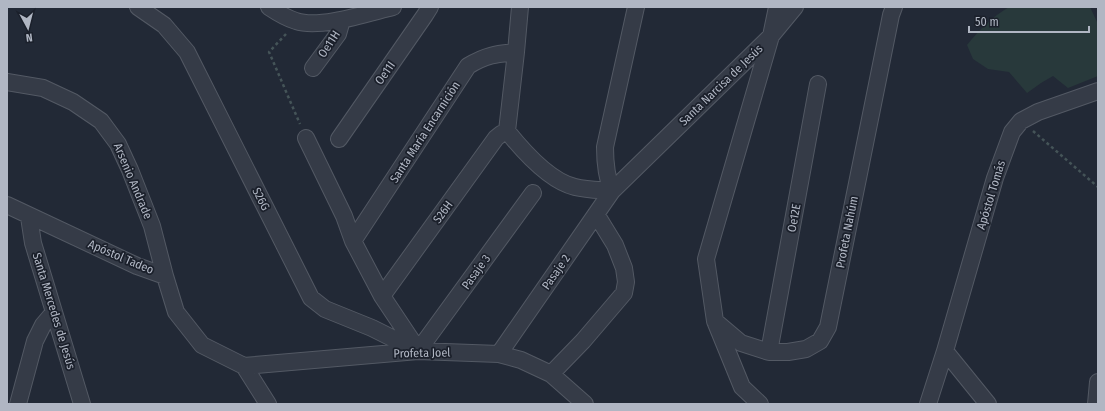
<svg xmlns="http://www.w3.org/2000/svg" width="1105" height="411" viewBox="0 0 1105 411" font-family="'Fira Sans Condensed',sans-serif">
	<rect width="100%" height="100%" fill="#222936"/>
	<path fill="#28393b" d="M1009 7H1090L1098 24V76L1068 88 1053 76 1041 83 1027 93 1009 72 988 69 973 59 967 45C979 30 992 17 1009 7Z"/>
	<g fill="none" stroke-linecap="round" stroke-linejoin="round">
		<g stroke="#535964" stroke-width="18">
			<path id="minor" d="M138 7 164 25 187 52 311 298 325 309 372 328 418 351
				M269 7C278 13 286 18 296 21 320 29 368 13 393 7
				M520 7 516 52 507 131C523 151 549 181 575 187 587 190 600 190 612 191
				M313 68 338 34 342 20
				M7 82 43 88 73 102 101 121 118 144 130 170 152 226 165 276
				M306 138 344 216 353 241 382 296 418 350
				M339 139 425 15 430 7
				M612 191C606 176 605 163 605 147L636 7
				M7 205 137 266 165 276 176 312 202 345 244 366 268 404
				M29 217 33 243 82 404
				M353 241 468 66C486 55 496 54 516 52
				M382 296 496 138 501 134 507 131
				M715 321 741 343 769 352H788L806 349 820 341 828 327 891 15 894 7
				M418 351 533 193
				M945 351 988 404
				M769 352 818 84
				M499 354 612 191 771 36 795 7
				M244 366 418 351 499 354 521 360 551 374 585 404
				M551 374 583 341 624 293 626 282 624 268 615 245 596 214
				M18 404 35 341 43 325 54 312
				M760 404 742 387 715 321 706 259 771 36 777 7
				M928 404 945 351 995 178 1012 132 1021 121 1038 112 1098 91
				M1096 404 1098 382"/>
		</g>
		<path stroke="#455458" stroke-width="2.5" stroke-dasharray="3 3" stroke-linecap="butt" d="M286 34 269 52 300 124
			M1033 131 1098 187"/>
		<use href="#minor" stroke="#353b47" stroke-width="16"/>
	</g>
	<g text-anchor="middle" stroke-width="3.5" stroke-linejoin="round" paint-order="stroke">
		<g font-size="12" fill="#b0b6c3" stroke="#1b202b">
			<text transform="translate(329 44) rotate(-57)" y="4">Oe11H</text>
			<text transform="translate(385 73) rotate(-55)" y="4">Oe11I</text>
			<text transform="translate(721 85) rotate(-44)" y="4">Santa Narcisa de Jesús</text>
			<text transform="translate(425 132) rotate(-57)" y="4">Santa María Encarnición</text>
			<text transform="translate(133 181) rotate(67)" y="4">Arsenio Andrade</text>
			<text transform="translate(991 195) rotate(-73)" y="4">Apóstol Tomás</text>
			<text transform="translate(261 199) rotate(63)" y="4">S26G</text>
			<text transform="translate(443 212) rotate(-54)" y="4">S26H</text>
			<text transform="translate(794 218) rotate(-79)" y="4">Oe12E</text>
			<text transform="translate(847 232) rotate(-79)" y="4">Profeta Nahúm</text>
			<text transform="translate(121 257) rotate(23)" y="4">Apóstol Tadeo</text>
			<text transform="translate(476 272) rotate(-54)" y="4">Pasaje 3</text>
			<text transform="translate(556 272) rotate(-55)" y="4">Pasaje 2</text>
			<text transform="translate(54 311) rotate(73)" y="4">Santa Mercedes de Jesús</text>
			<text transform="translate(422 353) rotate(-1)" y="4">Profeta Joel</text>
		</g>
	</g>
	<rect width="1105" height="411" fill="none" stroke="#b0b6c3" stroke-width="16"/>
	<g transform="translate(28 28) rotate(173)" stroke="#1b202b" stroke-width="3" paint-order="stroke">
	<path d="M0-3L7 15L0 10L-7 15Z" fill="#b0b6c3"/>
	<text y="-6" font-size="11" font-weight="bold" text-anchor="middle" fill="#b0b6c3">N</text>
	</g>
	<path d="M969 26v6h120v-6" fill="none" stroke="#b0b6c3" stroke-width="2"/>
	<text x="975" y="26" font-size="12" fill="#b0b6c3" stroke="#1b202b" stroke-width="3" paint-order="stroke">50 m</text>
</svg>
